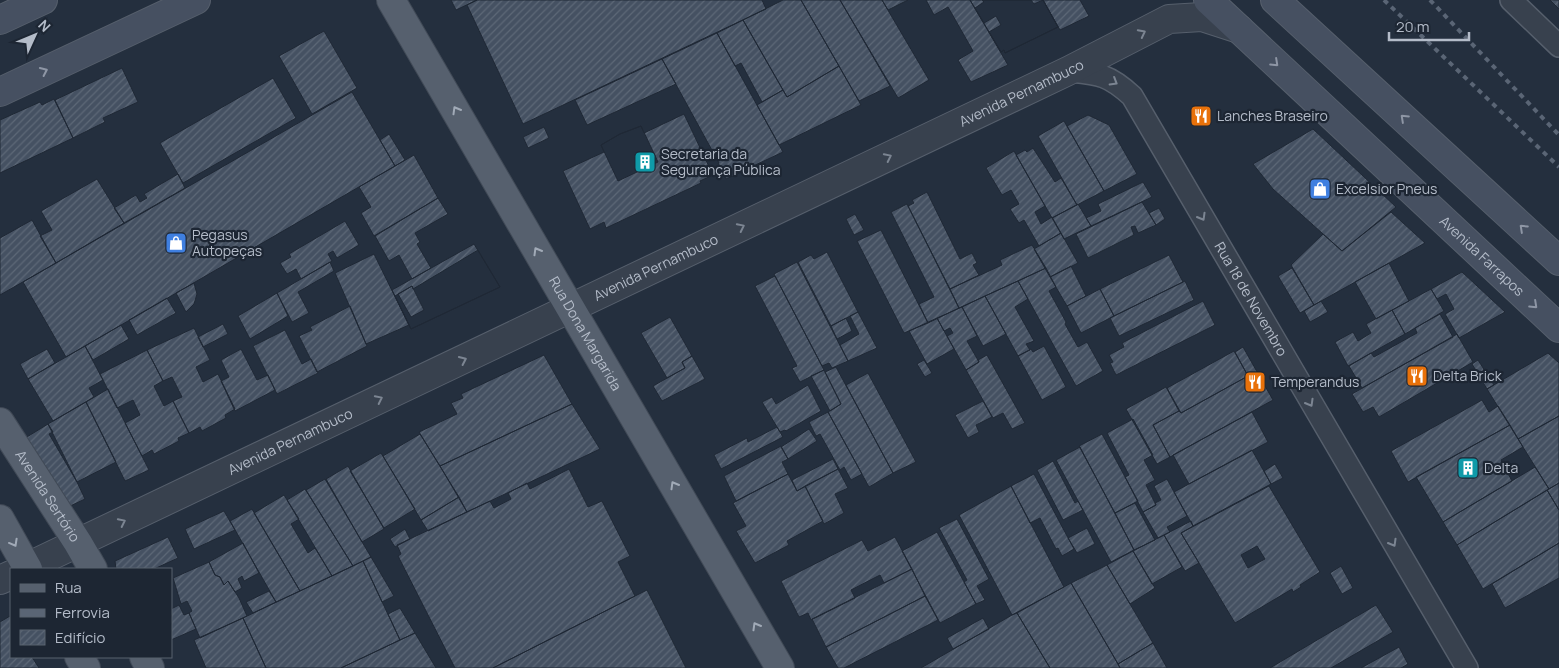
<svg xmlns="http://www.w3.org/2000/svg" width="1559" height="668" viewBox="0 0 1559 668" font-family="Manrope,sans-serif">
	<defs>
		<pattern id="building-hatch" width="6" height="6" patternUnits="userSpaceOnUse" patternTransform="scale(1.25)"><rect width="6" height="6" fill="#455162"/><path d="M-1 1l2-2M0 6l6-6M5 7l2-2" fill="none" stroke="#5d6877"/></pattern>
	</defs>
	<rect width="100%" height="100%" fill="#242f3e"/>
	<path fill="url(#building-hatch)" stroke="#1f2835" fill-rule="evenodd" d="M451 0H477L456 10Z
		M477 0H762L766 9 523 124 467 5Z
		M783 0H801L839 66 787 97 743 20Z
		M801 0H840L890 86 859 101Z
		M840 0H882L929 80 898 98Z
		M882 0H908L888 10Z
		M926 0H970L1008 65 971 82 958 60 973 51 948 7 934 15Z
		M970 0H1043L1058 27 1005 53 1004 50 1001 52Z
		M982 0H1031L1034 4 1043 0 1058 27 1005 53 1004 50 1001 52 989 32 1001 25 996 16 984 23 975 8 984 2Z
		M1043 0H1080L1089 16 1060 30Z
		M1550 0H1559V9Z
		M743 20 783 90 762 102 741 63 735 66 717 33Z
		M324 31 357 88 312 114 279 56Z
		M717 33 783 152 749 168 747 164 742 166 744 171 726 179 718 163H719L662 59Z
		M662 59 676 84 587 125 575 100Z
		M839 66 861 105 779 145 757 105 783 90 787 97Z
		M122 68 138 102 103 118 105 122 73 138 55 100Z
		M273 78 296 118 183 183 160 143Z
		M352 92 395 166 66 357 23 282Z
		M54 99 73 138 0 173V120L40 102 42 105Z
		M684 114 713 175 700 181 701 183 606 228 604 222 590 229 563 171 604 152 601 145 620 134 641 126 644 133Z
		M1088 115 1109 125 1137 174 1104 191 1067 126Z
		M1064 121 1104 191 1077 205 1038 136Z
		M641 126 658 162 618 181 601 145 620 134Z
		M544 127 549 138 528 148 523 137Z
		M1313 129 1396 207 1342 251 1273 189 1253 164Z
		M389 134 405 160 395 166 380 140Z
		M1033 148 1055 182 1061 178 1077 205 1052 218 1016 155 1025 150 1027 152Z
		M1014 151 1045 206 1035 212 1041 224 1052 217 1061 233 1039 246 1024 220 1019 223 1010 209 1019 204 1011 190 1002 195 986 168Z
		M414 155 438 198 374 236 361 213 371 207 359 187Z
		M178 174 185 188 124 223 114 208 136 195 140 202 147 198 144 194Z
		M97 179 124 223 56 263 40 236 52 230 41 211Z
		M1143 182 1152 197 1091 226 1086 218 1101 211 1098 204Z
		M927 192 960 259 972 253 977 263 973 265 979 275 950 289 908 206 914 203 912 200Z
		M438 198 448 214 415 233 420 242 417 244 431 268 412 279 399 255 389 261 375 236Z
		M1142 202 1156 225 1138 233 1135 226 1131 227 1134 235 1088 258 1076 234Z
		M907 204 959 308 928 323 919 304 934 297 891 212Z
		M1078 204 1091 226 1064 239 1052 218Z
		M1159 208 1165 219 1156 225 1149 213Z
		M1391 212 1425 243 1314 305 1291 265 1323 234 1342 251Z
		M855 214 864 230 854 235 846 219Z
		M32 220 56 263 0 295V238Z
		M345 221 359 245 337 258 333 251 328 254 332 261 301 279 296 269 287 274 280 263 291 257 289 254Z
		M881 230 928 323 904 333 857 241Z
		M1061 233 1078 263 1050 277 1034 249Z
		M474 244 500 287 411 329 392 290Z
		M1032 245 1046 268 959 308 950 289 1002 265 1000 260Z
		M478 250 500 287 411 329 395 296 412 286 413 289Z
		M827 252 858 312 831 326 798 262 811 255 814 259Z
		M374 254 409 325 366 344 335 273Z
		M1169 255 1183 282 1114 316 1100 289Z
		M330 262 334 271 298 292 309 313 292 322 277 293Z
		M797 262 848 361 832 368 829 363 822 366 774 274Z
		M1389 263 1409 301 1376 319 1355 282Z
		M1071 266 1086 296 1067 306 1050 277Z
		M1046 268 1056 287 1049 291 1066 322 1065 324 1078 347 1087 342 1103 371 1076 386 1018 281Z
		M1292 268 1314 305 1300 313 1278 276Z
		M1462 272 1505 312 1459 338 1445 314 1454 309 1446 294 1437 299 1431 289Z
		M775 276 824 370 800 382 792 368 797 366 755 286Z
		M1018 281 1028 299 1015 307 1034 341 1026 344 1030 350 1018 356 985 296Z
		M1185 281 1194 300 1119 336 1110 318Z
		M194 283 197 294 194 304 186 312 176 293Z
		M412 286 424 310 411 317 398 294Z
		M1100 289 1114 316 1081 333 1067 306Z
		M1431 289 1444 311 1405 334 1392 310Z
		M277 293 288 316 250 339 238 316Z
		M985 296 1006 334 983 346 962 307Z
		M167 298 176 313 137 335 129 320Z
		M1203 301 1215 325 1116 375 1110 363 1113 362 1109 355 1124 347 1122 343Z
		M1321 301 1328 312 1310 322 1304 311Z
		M350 306 367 346 317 372 299 336 312 330 310 327Z
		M962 307 977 336 967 341 979 362 966 370 947 336 953 333 950 328 944 331 937 318Z
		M1392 310 1405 334 1348 366 1335 342 1353 332 1358 341 1371 333 1366 324Z
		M858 312 877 348 848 361 840 345 859 334 850 316Z
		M1440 314 1453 337 1362 388 1349 366 1371 353 1374 357 1417 333 1415 328Z
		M670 317 692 356 682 362 685 368 667 378 641 333Z
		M846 318 852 331 837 339 831 326Z
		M937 318 954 349 927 364 909 331Z
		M223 324 228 334 203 347 198 337Z
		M121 325 129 339 93 360 85 346Z
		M194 328 210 360 196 367 203 382 218 374 235 409 225 415 226 418 202 431 200 427 189 433 173 401 182 397 172 377 163 381 147 350Z
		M285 330 302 364 311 359 318 373 277 394 253 346Z
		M1457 334 1473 362 1379 417 1373 407 1363 412 1352 394Z
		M85 346 103 380 89 388 94 397 53 421 28 379Z
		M1044 346 1066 387 1042 400 1018 356 1031 349 1033 352Z
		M1243 347 1273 400 1170 457 1153 425 1179 411 1181 413 1248 376 1235 352Z
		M47 349 55 363 28 379 20 364Z
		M241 349 257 380 268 375 275 390 235 411 221 381 229 377 221 360Z
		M147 350 163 381 154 386 164 406 173 401 189 433 178 438 179 441 154 454 152 450 142 456 125 423 140 415 133 400 117 408 100 374Z
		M1234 351 1248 376 1181 413 1167 388Z
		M1548 353 1559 363V416L1518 439 1487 389Z
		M544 355 572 404 440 466 419 432 457 414 451 403 463 398 461 394Z
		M987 355 1025 423 1012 429 1003 413 993 418 966 370 979 362 978 360Z
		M692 356 705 379 662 401 653 386 685 368 682 362Z
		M924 360 932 373 925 377 917 364Z
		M1478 360 1494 385 1487 389 1472 364Z
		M836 367 893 473 869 487 828 412 841 404 825 372Z
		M824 370 841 404 830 411 811 376Z
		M868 373 916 462 893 473 846 385Z
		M808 385 821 411 786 431 785 430 780 432 762 402 772 397 776 404Z
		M1166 387 1179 411 1153 425 1170 457 1157 464 1126 409Z
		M108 389 149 470 125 481 86 402Z
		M1482 400 1489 412 1498 406 1510 425 1408 482 1391 451Z
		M983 401 992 417 976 425 979 432 968 438 955 415Z
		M86 402 116 462 77 482 48 424Z
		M572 404 600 449 467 512 440 466Z
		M828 412 862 474 851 480 844 467 840 470 820 434 816 436 809 422Z
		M1252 412 1268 442 1189 484 1173 455Z
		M1559 416V483L1549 489 1518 439Z
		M1133 419 1153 455 1144 460 1155 480 1146 485 1156 505 1143 512 1125 477 1129 475 1107 433Z
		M48 424 53 432 49 434 77 482 85 499 66 508 22 440Z
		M1510 425 1523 447 1501 460 1512 481 1443 522 1416 477Z
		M777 427 783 437 721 469 714 455 747 438 748 442Z
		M809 429 817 441 788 459 781 447Z
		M420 434 459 497 421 520 383 456Z
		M1102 434 1138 501 1115 513 1079 446Z
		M781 446 788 459 782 462 788 474 736 501 724 476Z
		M1080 447 1134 550 1111 562 1056 460Z
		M1252 450 1271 484 1193 526 1174 492Z
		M381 453 415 509 384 528 350 471Z
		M833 459 838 469 797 491 792 480Z
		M1053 461 1075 503 1078 501 1083 510 1063 520 1037 470Z
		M1275 464 1283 478 1271 484 1264 471Z
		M348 466 384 529 362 542 326 479Z
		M1535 467 1549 489 1457 545 1443 522Z
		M569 469 588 507 602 501 630 556 618 562 635 596 493 668H455L398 556 401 554 397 545 490 501 494 508 511 499 508 493 527 483 530 489Z
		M838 469 848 488 835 494 844 513 824 524 805 486Z
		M788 474 797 491 805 486 823 521 787 541 789 545 755 563 736 531 746 526 733 503Z
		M1034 474 1074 549 1062 556 1058 548 1056 549 1040 518 1030 523 1011 486Z
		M325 479 371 557 353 566 306 490Z
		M1167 479 1187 516 1167 527 1170 532 1158 538 1143 512 1156 505 1155 503 1161 500 1154 486Z
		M1559 483V510L1547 490Z
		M1011 486 1064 587 1012 615 959 515Z
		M1269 486 1320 572 1300 585 1301 587 1293 592 1292 589 1235 623 1181 533ZM1257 546 1265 559 1248 568 1241 555Z
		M305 489 353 566 332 576 287 500Z
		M1547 490 1559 510V543L1483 589 1457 545Z
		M284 495 299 519 291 524 308 553 315 548 332 576 300 591 254 513Z
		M459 497 467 512 428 531 421 520Z
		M1135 503 1155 540 1134 550 1115 513Z
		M252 509 300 591 276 602 230 521Z
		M224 511 235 530 194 549 185 529Z
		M957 519 989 579 977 586 985 600 976 604 964 582 967 580 939 528Z
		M1191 521 1193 526 1181 533 1199 563 1185 571 1164 535Z
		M1087 528 1095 544 1077 553 1068 538Z
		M405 529 410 539 395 547 390 539Z
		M937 532 976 604 940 623 902 551Z
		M1164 535 1182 567 1152 584 1133 551Z
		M168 537 178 558 154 569H116L115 561Z
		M895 537 912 569 884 583 880 575 851 590 855 598 811 620 808 613 799 617 781 581 862 540 868 551Z
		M243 543 259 573 244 581 242 576 238 579 242 588 235 592 228 581 224 585 220 577 215 575 209 562Z
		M1559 543V578L1505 608 1492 584Z
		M1133 551 1155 588 1130 604 1107 565Z
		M371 557 394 596 382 602 363 561Z
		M363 561 400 640 341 668H266L243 618Z
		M209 562 215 575 220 577 224 585 228 581 239 598 247 616 200 638 189 613 192 611 187 601 181 604 173 578Z
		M1107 565 1153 643 1118 664 1071 583Z
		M1341 566 1353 588 1342 594 1330 573Z
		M912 569 925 596 826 647 812 619Z
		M1071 583 1118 664 1120 668H1050L1017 613Z
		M647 590 686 668H493L635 596Z
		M269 591 276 602 253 613 246 602Z
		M925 596 938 620 844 668H838L826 647Z
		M179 605 184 615 189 613 196 629 171 640V609Z
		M1376 605 1393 632 1331 668H1270Z
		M400 608 415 633 400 640 388 614Z
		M1017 613 1050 668H921L1012 615Z
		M10 616 11 619V657H32L39 668H0V622Z
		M243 618 266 668H206L194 640Z
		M983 618 989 629 953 649 947 638Z
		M415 633 436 668H341L400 640Z
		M1153 643 1167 668H1120L1118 664Z
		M1399 647 1408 664 1401 668H1361Z"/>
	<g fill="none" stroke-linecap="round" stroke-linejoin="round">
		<g stroke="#565f6c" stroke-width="24">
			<g id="minor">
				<path d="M1511 0 1559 46"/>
				<path id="s1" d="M1068 71C1099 74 1108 74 1132 96L1467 668"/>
			</g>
		</g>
		<g stroke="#565f6c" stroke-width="30">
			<g id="tertiary">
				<path id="s2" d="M23 569 1068 71 1169 19 1202 17 1239 29"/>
				<path d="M0 580 11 575"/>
			</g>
		</g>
		<g stroke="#565f6c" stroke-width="30">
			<g id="secondary">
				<path id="s3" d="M1208 0 1559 328"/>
				<path d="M1275 0 1559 261"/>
				<path d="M0 20 43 0"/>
				<path d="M0 92 196 0"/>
			</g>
		</g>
		<g stroke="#414a57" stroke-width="30">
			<g id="primary">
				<path id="s4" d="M391 0 780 668"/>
				<path id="s5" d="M0 422 78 543 93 569"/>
				<path d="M0 519 28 569"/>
				<path d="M79 657 86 668"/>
				<path d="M144 657 150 668"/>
			</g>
		</g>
		<use href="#minor" stroke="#38414e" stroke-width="21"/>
		<use href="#tertiary" stroke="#38414e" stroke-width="28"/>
		<use href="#secondary" stroke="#465061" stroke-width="28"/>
		<use href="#primary" stroke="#56606e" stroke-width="28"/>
		<path stroke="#5a6575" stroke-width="4" stroke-dasharray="5 5" stroke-linecap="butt" d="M1384 0 1559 167
			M1430 0 1559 135"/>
	</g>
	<defs><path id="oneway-chevron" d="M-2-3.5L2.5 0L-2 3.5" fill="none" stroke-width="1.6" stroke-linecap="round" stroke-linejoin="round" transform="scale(1.25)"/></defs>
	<g stroke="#7c8592">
		<use href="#oneway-chevron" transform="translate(1142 33) rotate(-27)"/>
		<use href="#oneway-chevron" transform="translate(1114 82) rotate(31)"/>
		<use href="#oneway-chevron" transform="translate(888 157) rotate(-26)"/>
		<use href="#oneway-chevron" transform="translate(1202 217) rotate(60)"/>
		<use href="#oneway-chevron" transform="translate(741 227) rotate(-26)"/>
		<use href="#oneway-chevron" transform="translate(463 360) rotate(-25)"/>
		<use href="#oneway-chevron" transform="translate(379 399) rotate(-26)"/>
		<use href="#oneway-chevron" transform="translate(1310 403) rotate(60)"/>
		<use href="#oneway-chevron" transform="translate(122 522) rotate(-26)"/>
		<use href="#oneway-chevron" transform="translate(1393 543) rotate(60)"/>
	</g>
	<g stroke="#8e96a5">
		<use href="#oneway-chevron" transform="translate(1275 63) rotate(43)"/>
		<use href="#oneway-chevron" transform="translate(44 71) rotate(-25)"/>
		<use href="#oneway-chevron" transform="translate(1404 118) rotate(-137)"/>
		<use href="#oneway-chevron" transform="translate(1523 228) rotate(-137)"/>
		<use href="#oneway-chevron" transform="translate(1534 305) rotate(43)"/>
	</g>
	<g stroke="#a1aab7">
		<use href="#oneway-chevron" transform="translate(456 110) rotate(-120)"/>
		<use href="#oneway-chevron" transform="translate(537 251) rotate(-120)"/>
		<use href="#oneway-chevron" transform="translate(674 485) rotate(-120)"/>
		<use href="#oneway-chevron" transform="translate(14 543) rotate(61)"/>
		<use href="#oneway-chevron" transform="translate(756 626) rotate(-120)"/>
	</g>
	<defs>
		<g id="restaurant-square" transform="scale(1.125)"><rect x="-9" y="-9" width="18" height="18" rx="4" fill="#e8710a" stroke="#1d2633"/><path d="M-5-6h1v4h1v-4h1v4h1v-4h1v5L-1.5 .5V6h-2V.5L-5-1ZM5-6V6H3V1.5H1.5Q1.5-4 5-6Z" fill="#fff"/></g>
		<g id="building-square" transform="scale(1.125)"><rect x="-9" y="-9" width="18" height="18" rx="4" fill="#0f9aa8" stroke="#1d2633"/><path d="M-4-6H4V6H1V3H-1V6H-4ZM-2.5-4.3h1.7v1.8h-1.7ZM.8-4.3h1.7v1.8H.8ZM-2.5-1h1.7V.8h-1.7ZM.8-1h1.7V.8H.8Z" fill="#fff"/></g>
		<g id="shop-square" transform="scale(1.125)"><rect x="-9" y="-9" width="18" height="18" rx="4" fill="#3f7fe0" stroke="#1d2633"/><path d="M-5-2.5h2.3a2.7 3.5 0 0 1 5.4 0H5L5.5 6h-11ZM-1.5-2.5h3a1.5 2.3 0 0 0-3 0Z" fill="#fff"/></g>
	</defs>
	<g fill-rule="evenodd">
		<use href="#restaurant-square" x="1201" y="116"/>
		<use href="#building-square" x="645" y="162"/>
		<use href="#shop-square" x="1320" y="189"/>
		<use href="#shop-square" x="176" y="243"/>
		<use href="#restaurant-square" x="1417" y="376"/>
		<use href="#restaurant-square" x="1255" y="382"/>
		<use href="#building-square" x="1468" y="468"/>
	</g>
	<g text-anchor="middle" stroke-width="4.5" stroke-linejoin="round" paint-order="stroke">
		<g font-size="14" fill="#b4bcc9" stroke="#1d2633">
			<text dy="5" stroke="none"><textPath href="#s2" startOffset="1106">Avenida Pernambuco</textPath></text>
			<text dy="5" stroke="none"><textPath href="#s3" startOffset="375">Avenida Farrapos</textPath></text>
			<text dy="5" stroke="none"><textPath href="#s2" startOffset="701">Avenida Pernambuco</textPath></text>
			<text dy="5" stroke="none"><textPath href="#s1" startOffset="306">Rua 18 de Novembro</textPath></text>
			<text dy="5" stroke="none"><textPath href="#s4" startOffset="386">Rua Dona Margarida</textPath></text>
			<text dy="5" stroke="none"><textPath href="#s2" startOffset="296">Avenida Pernambuco</textPath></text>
			<text dy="5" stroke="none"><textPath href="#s5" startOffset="88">Avenida Sertório</textPath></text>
		</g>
		<g font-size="14" fill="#b4bcc9" stroke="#1d2633" text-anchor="start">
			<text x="1217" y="121">Lanches Braseiro</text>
			<text x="661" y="159">Secretaria da<tspan x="661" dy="16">Segurança Pública</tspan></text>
			<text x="1336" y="194">Excelsior Pneus</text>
			<text x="192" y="240">Pegasus<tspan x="192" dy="16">Autopeças</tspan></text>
			<text x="1433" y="381">Delta Brick</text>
			<text x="1271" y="387">Temperandus</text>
			<text x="1484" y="473">Delta</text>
		</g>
	</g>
	<rect x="10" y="568" width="162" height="90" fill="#1d2633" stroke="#59626f"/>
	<rect x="20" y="584" width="25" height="8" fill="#56606e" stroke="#59626f"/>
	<text x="55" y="593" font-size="15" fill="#b4bcc9">Rua</text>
	<rect x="20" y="609" width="25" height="8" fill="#5a6575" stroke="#59626f"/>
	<text x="55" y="618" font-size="15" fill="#b4bcc9">Ferrovia</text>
	<rect x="20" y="630" width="25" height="15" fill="url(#building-hatch)" stroke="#59626f"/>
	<text x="55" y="643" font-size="15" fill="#b4bcc9">Edifício</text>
	<g transform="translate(35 35) rotate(46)" stroke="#1d2633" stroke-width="4" paint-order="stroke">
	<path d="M0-4L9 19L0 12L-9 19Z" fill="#b4bcc9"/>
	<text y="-8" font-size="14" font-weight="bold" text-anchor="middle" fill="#b4bcc9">N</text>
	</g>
	<path d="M1389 32v8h80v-8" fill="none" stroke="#b4bcc9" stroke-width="2.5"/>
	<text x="1396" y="32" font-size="15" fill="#b4bcc9" stroke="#1d2633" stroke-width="4" paint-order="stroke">20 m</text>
</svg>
